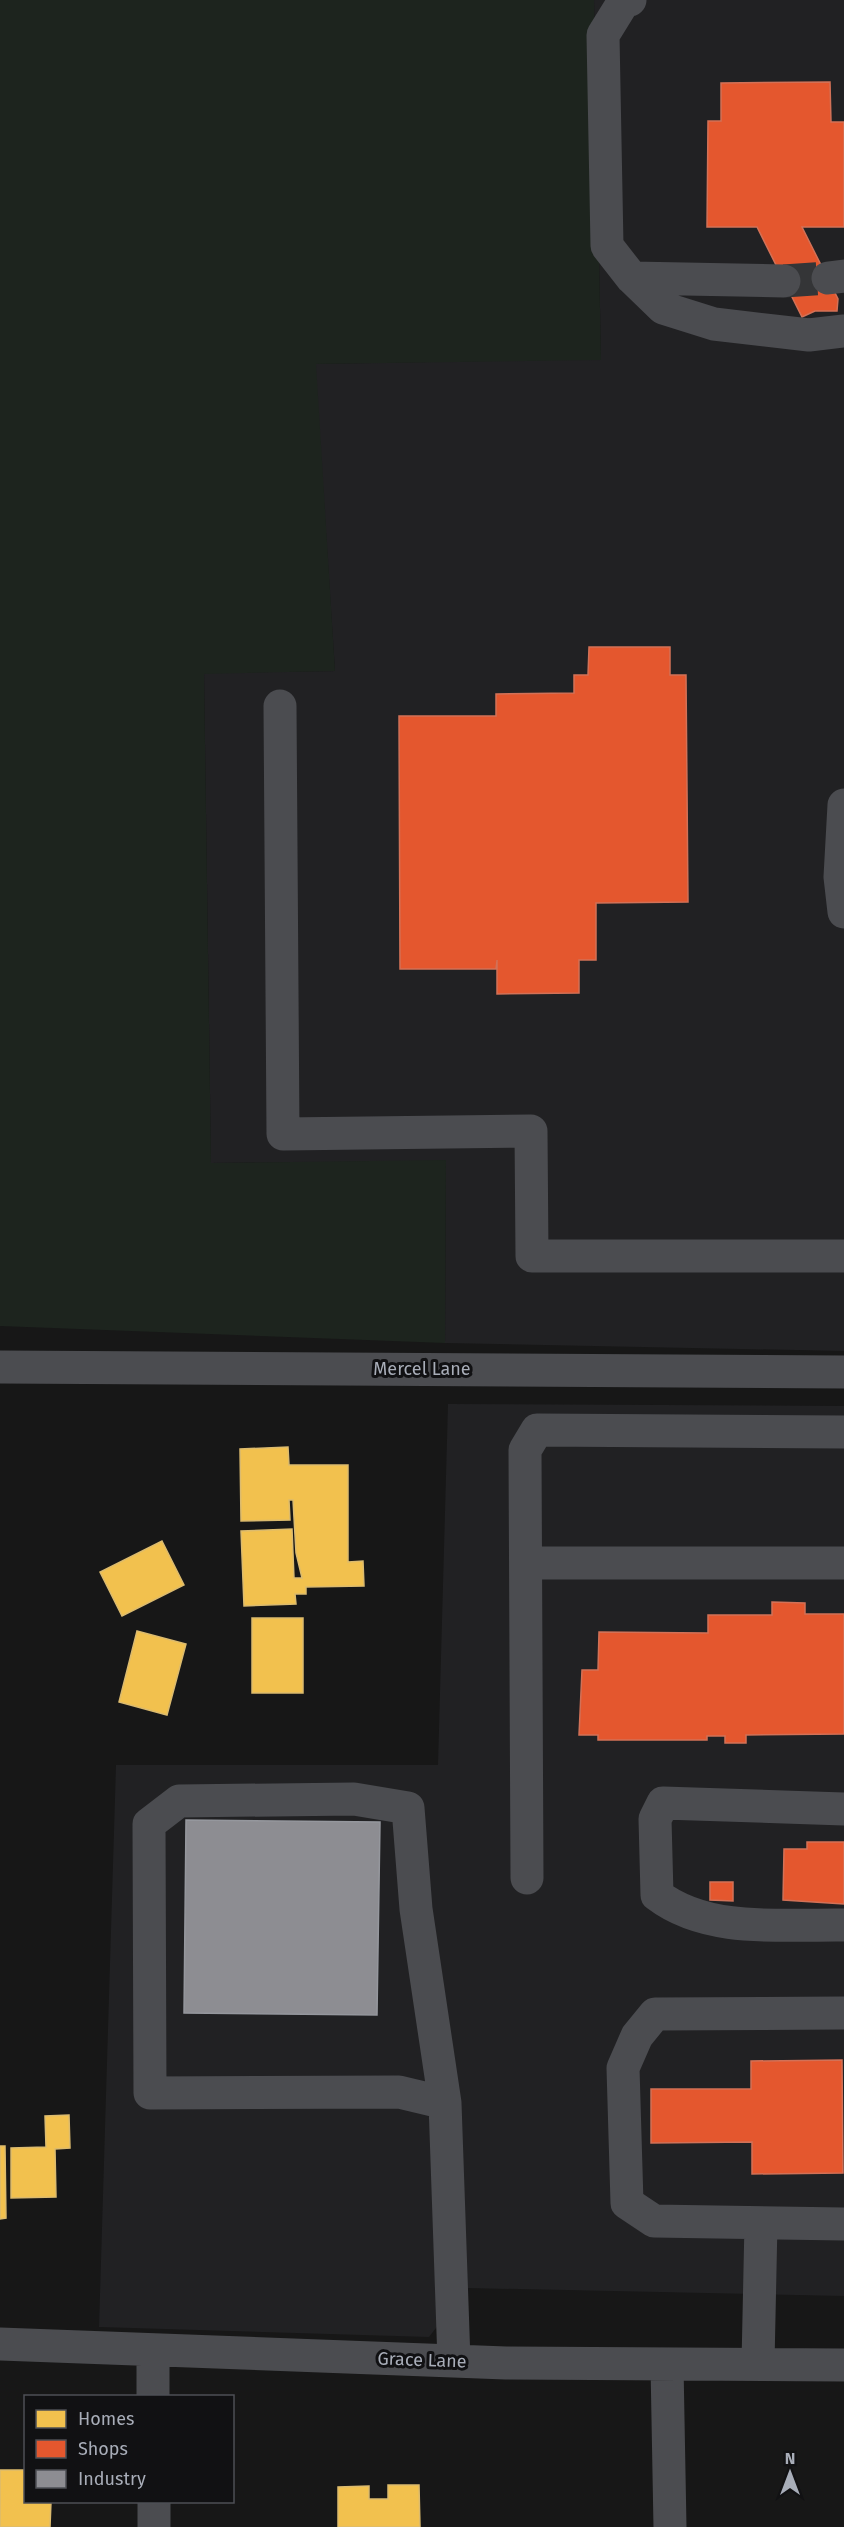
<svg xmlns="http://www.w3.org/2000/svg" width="844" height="2527" viewBox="0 0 844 2527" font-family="'Fira Sans',sans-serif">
	<rect width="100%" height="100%" fill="#171717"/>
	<path fill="#212123" d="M594 0H844V1351L445 1343 446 1161 211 1163 204 673 335 671 315 364 601 359Z
		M448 1404 844 1406V2296L467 2288 429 2337 99 2327 116 1765H438Z"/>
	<path fill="#1d241e" d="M0 0H594L601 360 316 364 335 671 204 674 211 1163 446 1160 445 1343 0 1326Z"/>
	<path fill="#f2c14e" stroke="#dcbb6e" stroke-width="1.5" d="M288 1447 289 1465H348V1562L363 1561 364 1586 306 1587V1594H295L296 1604 244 1606 241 1531 292 1529 294 1578H302L296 1553 293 1500H289L290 1520 241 1521 240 1449Z
		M162 1541 184 1585 122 1616 100 1572Z
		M252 1618H303V1693H252Z
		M137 1631 186 1644 167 1715 119 1702Z
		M69 2115 70 2148 55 2149 56 2197 11 2198V2148L46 2147 45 2116Z
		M0 2146H5L6 2218 0 2219Z
		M0 2470H26V2502H51L50 2527H0Z
		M388 2485H419L420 2527H338V2487L369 2486V2499H388Z"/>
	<path fill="#e4572e" stroke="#d27157" stroke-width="1.5" d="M830 82 831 122H844V227H802L838 299 837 311H815L802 317 757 227H707L708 121H721V83Z
		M589 647H670V675H686L688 902 596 903V960H579V993L497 994V960L496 969H400L399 716H496V694L574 693V675H588Z
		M772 1602 805 1603V1614H844V1734L746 1735V1743H725V1736H707V1740H598V1735H579L582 1670H598L599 1632 708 1633V1615H772Z
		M807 1842H844V1904L783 1900 784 1849H807Z
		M710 1882H733V1901L710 1900Z
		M842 2060 843 2173 752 2174V2142L651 2143V2089H751V2061Z"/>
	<path fill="#8d8d92" stroke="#95979d" stroke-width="1.5" d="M186 1820 380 1822 377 2015 184 2013Z"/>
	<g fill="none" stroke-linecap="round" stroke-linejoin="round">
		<path stroke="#343537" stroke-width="33" stroke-dasharray="33 16" stroke-linecap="butt" d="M784 281 828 278"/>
		<path stroke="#4b4c50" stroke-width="33" d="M630 0 624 1 603 35 607 246 632 278 663 308 714 324 809 335 844 331
			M632 278 784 281
			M828 278 844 276
			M280 706 283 1134 531 1131 532 1256H844
			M844 805 840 877 844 912
			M0 1367 844 1372
			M526 1563H844
			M844 1809 663 1803 655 1819 657 1895C708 1934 783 1924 844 1925
			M527 1878 525 1450 537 1430 844 1432
			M844 2013 655 2014 637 2036 623 2068 627 2203 654 2221 844 2224
			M445 2103 399 2092 150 2093 149 1824 179 1801 354 1799 408 1808 416 1909 445 2103 454 2361
			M0 2344 506 2363 844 2365
			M153 2350V2396
			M758 2363 761 2223
			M667 2365 670 2527
			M154 2502V2527"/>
	</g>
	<g text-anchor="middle" stroke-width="6" stroke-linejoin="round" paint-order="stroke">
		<g font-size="18" fill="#a8adb8" stroke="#111113">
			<text x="422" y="1375">Mercel Lane</text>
			<text transform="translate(422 2360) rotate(2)" y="6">Grace Lane</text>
		</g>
	</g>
	<rect x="24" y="2395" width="210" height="108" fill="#111113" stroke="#4d4f55" stroke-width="1.5"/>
	<rect x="36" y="2410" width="30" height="18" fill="#f2c14e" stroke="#4d4f55" stroke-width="1.5"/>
	<text x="78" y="2425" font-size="18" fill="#a8adb8">Homes</text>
	<rect x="36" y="2440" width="30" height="18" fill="#e4572e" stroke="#4d4f55" stroke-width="1.5"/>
	<text x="78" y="2455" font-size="18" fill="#a8adb8">Shops</text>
	<rect x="36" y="2470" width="30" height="18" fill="#8d8d92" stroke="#4d4f55" stroke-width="1.5"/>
	<text x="78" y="2485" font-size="18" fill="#a8adb8">Industry</text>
	<g transform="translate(790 2473)" stroke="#111113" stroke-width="4.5" paint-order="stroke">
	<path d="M0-4.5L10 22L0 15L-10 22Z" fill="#a8adb8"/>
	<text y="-9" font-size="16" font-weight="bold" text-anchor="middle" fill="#a8adb8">N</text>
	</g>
</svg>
